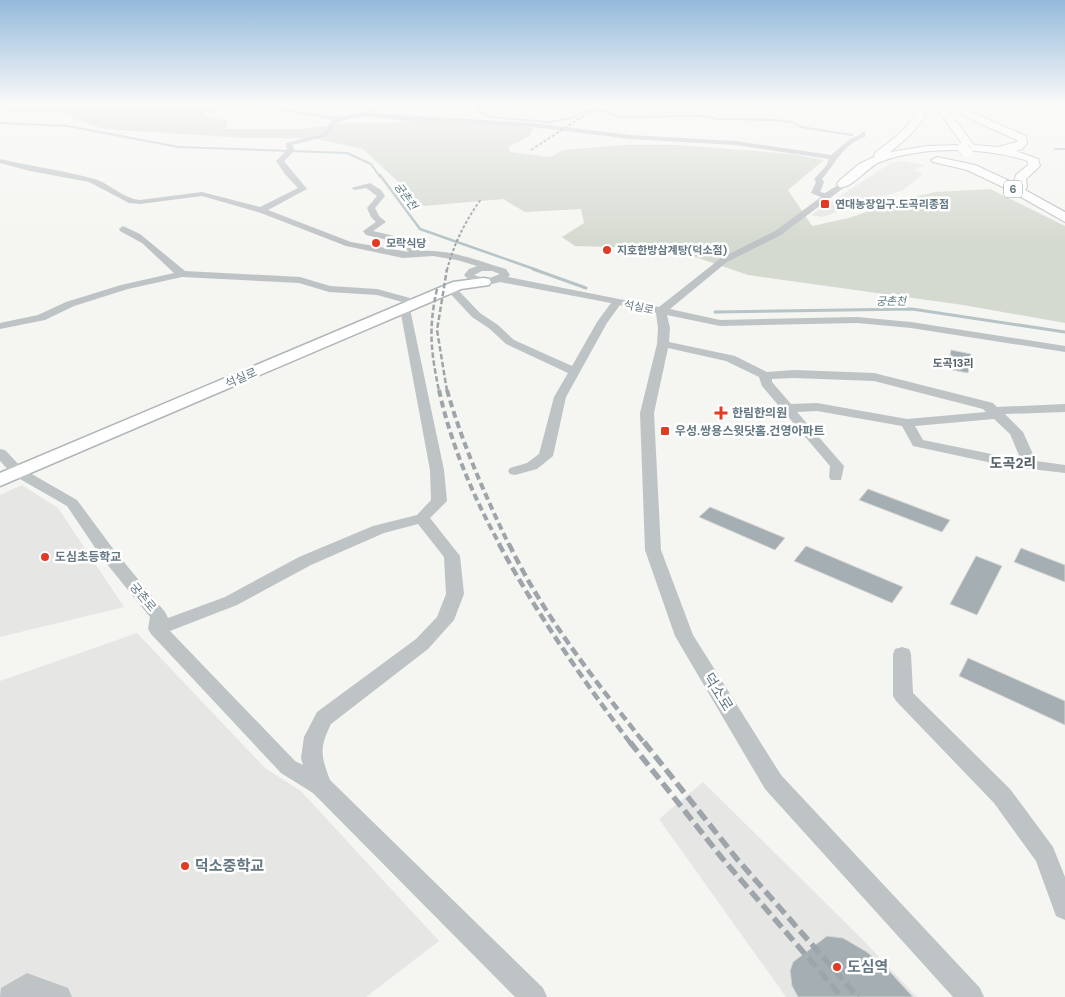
<svg xmlns="http://www.w3.org/2000/svg" width="1065" height="997" viewBox="0 0 1065 997" font-family="'DM Sans','Noto Sans KR',sans-serif">
	<rect width="100%" height="100%" fill="#f5f5f1"/>
	<path fill="#e6e6e5" d="M903 161 924 165 914 170 923 174 903 190 822 217 811 215 891 163Z
		M22 485 58 508 124 607 0 637V495Z
		M137 633 265 768 301 791 439 941 366 997H0V681Z
		M703 782 860 937 917 997H786L659 819Z"/>
	<path fill="#d5dad0" d="M0 103 212 104 203 115 228 121 226 129H303L344 123H393L407 120 477 122 533 128 530 136 508 147 510 152 550 157 564 150 622 145H677L791 154 824 160 788 190 812 226 849 218 904 199 936 192 990 189 1065 226V323L963 305 748 275 672 249 575 246 562 237 584 223 581 209 525 212 503 199 424 206 363 149 313 138H245L104 129 74 119 68 113 11 112 0 106Z"/>
	<g fill="none" stroke-linecap="round" stroke-linejoin="round">
		<path stroke="#b6c4c7" stroke-width="2" d="M382 103H428
			M478 103V111L491 117 549 122 572 118 584 111H603L620 117 700 116 718 119 775 120 792 122 801 127 852 135
			M0 123 68 126 178 147 347 153 371 164 380 177
			M1055 149H1065"/>
		<path stroke="#b6c4c7" stroke-width="2.5" d="M380 175 420 229 537 270"/>
		<path stroke="#b6c4c7" stroke-width="3" d="M533 269 586 288
			M715 312 912 309 1065 332"/>
	</g>
	<path fill="#a5afb3" stroke="#d6d6d4" d="M951 350 971 354 968 373 948 369Z
		M868 489 950 520 942 532 859 500Z
		M710 507 785 538 775 550 699 517Z
		M806 546 903 587 892 603 794 561Z
		M1021 548 1065 565V582L1014 562Z
		M976 556 1002 566 977 615 950 604Z
		M968 658 1065 701V725L959 676Z
		M827 936 843 938 867 952 892 974 913 997H798L792 986 790 971 793 962Z"/>
	<g fill="none" stroke-linecap="round" stroke-linejoin="round">
		<g stroke="#b0b7ba" stroke-width="3">
			<path id="secondary" d="M484 278 489 279 491 282 489 285 461 289 0 486V473L453 282Z"/>
		</g>
		<g stroke="#b1b7ba" stroke-width="2">
			<path id="primary" d="M919 103H927C927 123 905 140 890 152L927 146 963 145 933 103H942L974 145 998 147 1017 142V140L972 120 945 103H956L980 116 1026 136 1027 143 1022 149 1016 151 1038 159 1040 166 1026 179 1027 187 1025 190 1065 212V222L1005 188 967 170 933 162 931 160 937 157 975 165 1014 183 1016 175 1028 165V162L1025 160C980 147 924 146 880 162 867 167 851 190 839 187L837 184 839 181 859 164 874 157 875 153C892 139 915 125 919 103Z"/>
		</g>
		<path fill="#bec3c6" fill-rule="evenodd" d="M107 103H134L131 105H110Z
			M156 103H246L337 117 363 112 383 103H390L371 113 533 123 630 135 736 141 831 155 851 138 860 135 862 132H866L865 137C843 144 836 163 822 179L824 182 820 192 825 193 843 182H846V186L781 235 727 262 670 309 720 320 857 317 911 322 1065 346V352L911 328 857 323 720 326 667 315 670 328 669 342 735 356 767 372 794 370 874 373 993 403 997 407 1065 404V412L1005 414 1023 432 1036 461 1065 465V473L1006 466 913 446 902 426 817 411 797 412 844 466 841 480H831L829 477 830 466 762 386 759 377 726 361 668 348 654 413 661 550 693 635 781 775 980 988 984 997H953L765 789 675 636 645 550 640 413 657 344 658 328 656 313 620 305 607 323 566 397 553 456 537 469 515 475 510 474 508 471 510 468 527 463 539 454 554 397 568 373 506 344 490 329 472 317 446 289 451 286 455 287 480 313 498 325 514 340 572 366 597 322 611 303 500 282C487 286 474 286 464 275L469 269 477 266 457 260 433 256 403 258 346 246 261 213 202 196 140 204 129 203 89 182 30 171 0 163V159C30 166 61 170 91 178 109 182 121 198 140 200L202 192 260 207 298 188 285 174 276 161 287 150 286 143 322 134 332 120C296 112 260 106 223 105L212 114 209 112 216 105H159ZM365 116 400 120 533 127 630 139 736 145 829 159 826 166 814 179 816 182 811 193 821 197 775 231 721 258 659 307 508 277 510 275 506 269C478 261 451 249 420 251L403 238 373 231 386 222 379 216 375 208 385 196 381 190 370 183 351 188 355 190 366 188 377 196 367 208 371 217 376 222 363 231 366 235 397 242 409 252 351 242 268 210 307 189 284 161 295 150 292 145 327 136C338 118 345 120 365 116ZM482 271H492L500 274 487 279 474 275ZM794 378 874 381 983 409 986 412 907 419 817 403 791 404 772 382V379ZM994 419 1010 434 1021 460 923 440 915 426Z
			M123 226 140 234 185 271 300 277 330 286 377 289 421 301 422 303 417 306 377 295 329 292 299 283 182 277 128 289 74 306 45 320 0 329V323L38 315 66 302 121 285 174 273 142 243 120 231 119 229Z
			M405 306 410 309 444 470 447 501 430 518 460 556 464 594 454 620 428 649 331 724C319 748 321 756 330 780L543 988 547 997H515L313 793 281 773 151 634 148 629 150 617 102 558 67 506 13 475 0 461V449L5 450 23 469 77 500 114 550 165 612 168 618 225 597 299 557 373 526 417 515 431 500 430 470 400 309ZM418 524 444 557 446 594 437 617 416 639 317 712 304 737 301 758 303 765 295 761 170 631 237 605 311 565 384 533Z
			M902 647 909 649 911 654 913 693 1010 789 1053 847 1065 877V920L1056 916 1036 861 994 803 896 701 893 696V654L895 649Z
			M27 973 68 988 72 997H0L1 988Z"/>
		<use href="#secondary" fill="#fff" fill-rule="evenodd"/>
		<use href="#primary" fill="#fff" fill-rule="evenodd"/>
		<path stroke="#9da5aa" stroke-width="2" stroke-dasharray="3 2" stroke-linecap="butt" d="M531 150 603 103
			M447 270C454 243 465 222 481 199"/>
		<path stroke="#9da5aa" stroke-width="2.5" stroke-dasharray="5.5 2.5" stroke-linecap="butt" d="M437 289C428 329 431 352 439 391
			M447 391 437 330 447 269"/>
		<path stroke="#9da5aa" stroke-width="4" stroke-dasharray="7 4" stroke-linecap="butt" d="M439 390C451 445 473 496 500 545
			M447 390C462 443 485 495 509 545"/>
		<path stroke="#9da5aa" stroke-width="4.5" stroke-dasharray="9 4.5" stroke-linecap="butt" d="M499 544C537 614 583 680 631 744
			M509 544C543 615 596 682 645 744"/>
		<path stroke="#9da5aa" stroke-width="5.5" stroke-dasharray="12 5.5" stroke-linecap="butt" d="M630 742 722 858 842 997
			M644 742 737 859 858 997"/>
		<g stroke="#b1b7ba" stroke-width="12" stroke-linecap="butt">
			<path id="primary-bridge" d="M963 148 967 152"/>
		</g>
		<use href="#primary-bridge" stroke="#fff" stroke-width="11"/>
	</g>
	<linearGradient id="sky" x2="0" y2="1"><stop stop-color="#94badb"/><stop offset="0.43" stop-color="#fafaf9"/><stop offset="1" stop-color="#fafaf9" stop-opacity="0"/></linearGradient>
	<rect width="1065" height="242" fill="url(#sky)"/>
	<g fill="#e33a23" stroke="#fff" stroke-width="2">
		<rect x="820" y="199" width="10" height="10" rx="2.5"/>
		<circle cx="376" cy="243" r="5"/>
		<circle cx="607" cy="250" r="5"/>
		<path d="M718.5 405.5h5v5h5v5h-5v5h-5v-5h-5v-5h5z"/>
		<rect x="660" y="426" width="10" height="10" rx="2.5"/>
		<circle cx="45" cy="557" r="5"/>
		<circle cx="185" cy="866" r="5"/>
		<circle cx="837" cy="967" r="5"/>
	</g>
	<g text-anchor="middle" stroke-width="5" stroke-linejoin="round" paint-order="stroke">
		<rect fill="#fff" stroke="#92a0a8" stroke-width="1" x="1004" y="180.5" width="18" height="17" rx="4"/>
		<g font-size="11" font-weight="bold" fill="#647883">
			<text x="1013" y="193">6</text>
		</g>
		<g font-size="11" font-style="italic" fill="#5f7b7f" stroke="#fff">
			<text transform="translate(406 196) rotate(53)" y="4">궁촌천</text>
			<text transform="translate(891 301) rotate(-1)" y="4">궁촌천</text>
		</g>
		<g font-size="11" font-weight="bold" fill="#647883" stroke="#fff" text-anchor="start">
			<text x="835" y="208">연대농장입구.도곡리종점</text>
			<text x="386" y="247">모락식당</text>
			<text x="617" y="254">지호한방삼계탕(덕소점)</text>
		</g>
		<g font-size="11" fill="#647883" stroke="#fff">
			<text transform="translate(639 307) rotate(12)" y="4">석실로</text>
		</g>
		<g font-size="11" font-weight="bold" fill="#526068" stroke="#fff">
			<text x="953" y="367">도곡13리</text>
		</g>
		<g font-size="12" fill="#647883" stroke="#fff">
			<text transform="translate(241 378) rotate(-23)" y="4">석실로</text>
			<text transform="translate(143 597) rotate(50)" y="4">궁촌로</text>
		</g>
		<g font-size="12" font-weight="bold" fill="#647883" stroke="#fff" text-anchor="start">
			<text x="732" y="417">한림한의원</text>
			<text x="675" y="435">우성.쌍용스윗닷홈.건영아파트</text>
			<text x="55" y="561">도심초등학교</text>
		</g>
		<g font-size="14" font-weight="bold" fill="#526068" stroke="#fff">
			<text x="1013" y="468">도곡2리</text>
		</g>
		<g font-size="15" fill="#647883" stroke="#fff">
			<text transform="translate(718 692) rotate(58)" y="5">덕소로</text>
		</g>
		<g font-size="15" font-weight="bold" fill="#647883" stroke="#fff" text-anchor="start">
			<text x="195" y="871">덕소중학교</text>
			<text x="847" y="972">도심역</text>
		</g>
	</g>
</svg>
